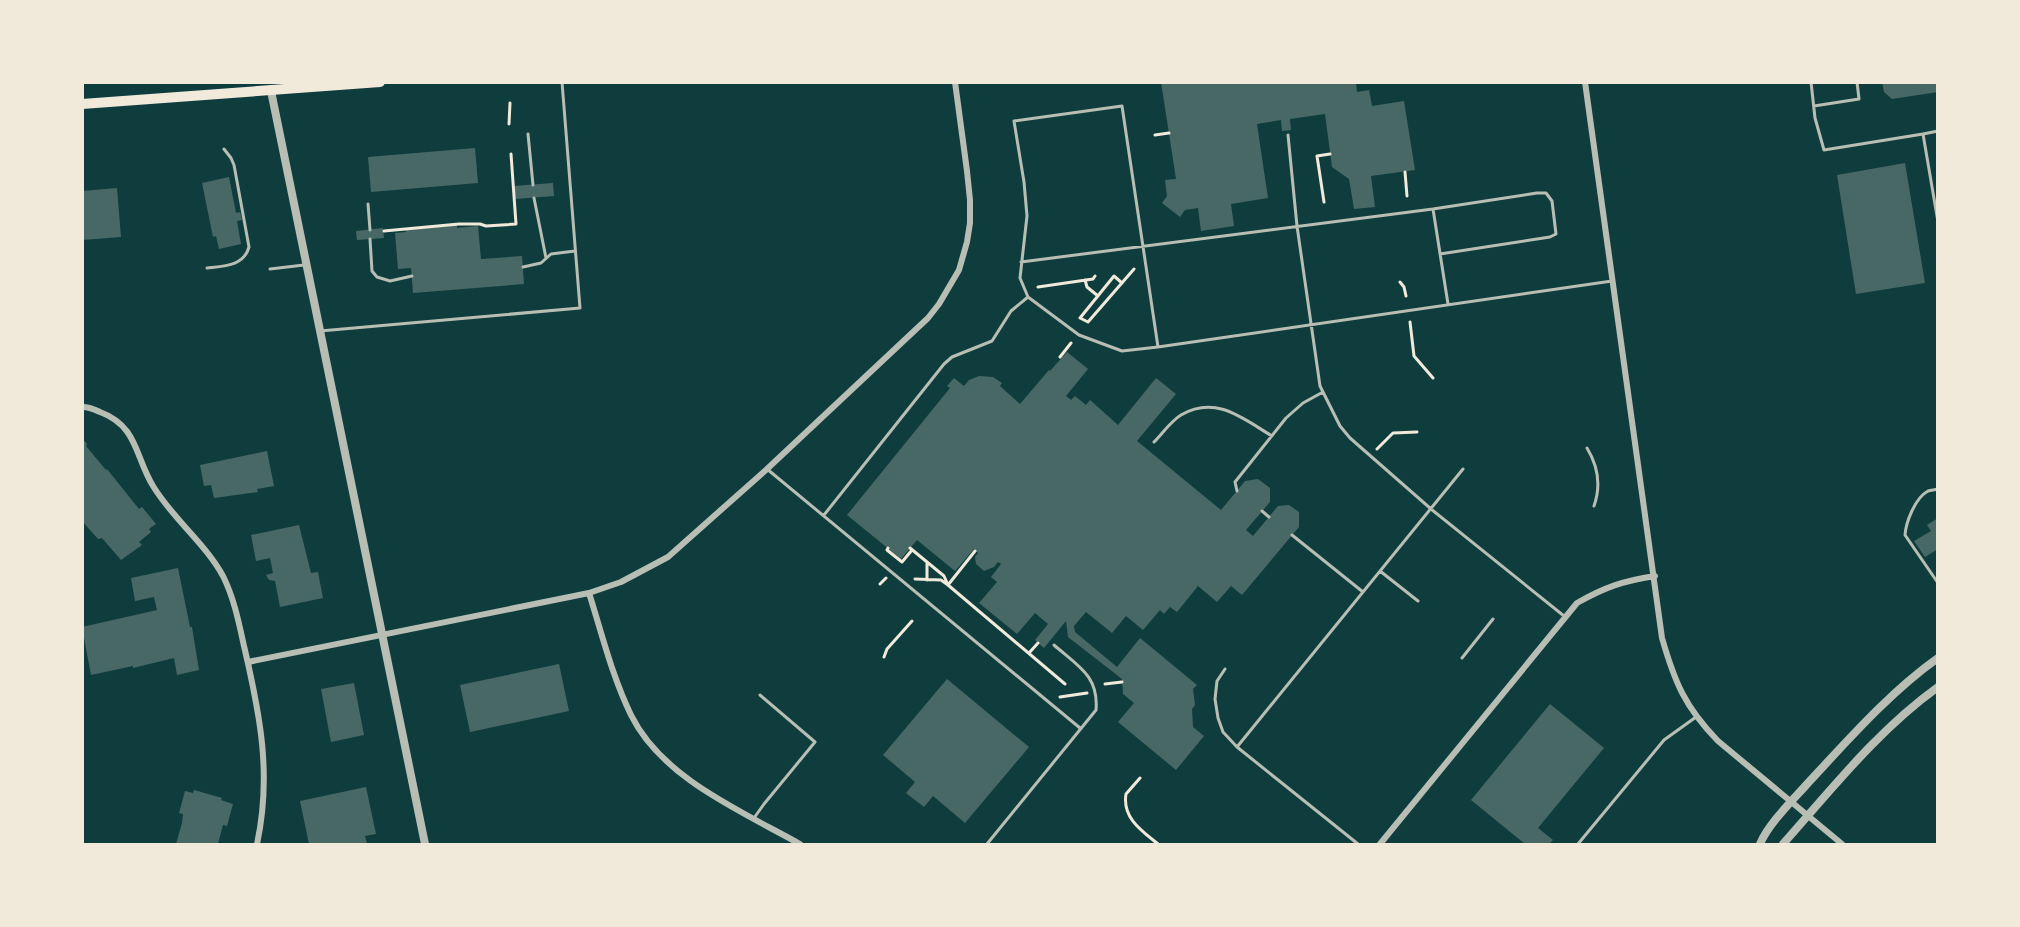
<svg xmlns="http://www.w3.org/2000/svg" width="2020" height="927" viewBox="0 0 2020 927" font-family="Figtree,sans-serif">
	<rect width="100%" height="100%" fill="#0f3d3e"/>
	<path fill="#486865" d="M1161 82H1356L1357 92 1369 90 1372 106 1404 101 1415 170 1371 176 1375 207 1354 209 1349 179 1332 167 1325 114 1290 119 1291 130 1282 131 1281 120 1257 124 1268 198 1231 204 1234 226 1201 231 1198 208 1185 210 1180 217 1162 203 1167 196 1165 180 1176 179Z
		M1882 82H1938V92L1892 99 1884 92Z
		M475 148 478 183 371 192 368 157Z
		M1905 163 1925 283 1856 294 1837 175Z
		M229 177 236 213 240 212 242 220 237 221 241 244 219 249 216 236 213 237 202 183Z
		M553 183 554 196 515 199 514 186Z
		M117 188 121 237 82 240V191Z
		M457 225V228L478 226 481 259 522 256 524 284 413 293 411 268 398 269 395 233 406 232 405 230Z
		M383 228 384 238 357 240 356 231Z
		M1067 352 1088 369 1066 396 1071 400 1075 396 1086 405 1090 400 1118 425 1156 378 1176 394 1137 441 1221 510 1245 481 1258 479 1270 488V502L1246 530 1253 536 1278 506 1289 505 1299 512V527L1242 595 1231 586 1217 602 1198 586 1177 612 1170 607 1164 614 1160 610 1143 630 1126 616 1112 633 1086 612 1074 626 1075 632 1117 667 1140 638 1197 685 1193 689 1195 705 1192 709 1193 727 1204 736 1176 770 1118 722 1134 703 1123 694 1122 679 1068 637 1066 621 1044 648 1035 640 1048 624 1035 613 1017 634 979 603 997 582 991 577 1001 564 998 562 994 567 984 571 976 564 975 557 978 553 974 549 955 571 917 540 901 559 847 515 950 388 947 386 954 378 964 386 969 380 979 376 993 377 1002 383 1000 386 1020 404 1049 370 1050 371Z
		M82 438 87 444 86 446 106 470 107 469 139 509 142 507 156 524 149 529 151 532 139 542 142 545 121 560 102 538 98 539 82 521Z
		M267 451 274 486 257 489 258 492 214 498 211 485 204 486 200 465Z
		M1938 518V549L1925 557 1914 541 1931 531 1927 525Z
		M299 525 311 573 318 572 323 598 280 607 275 581 269 580 266 575 273 573 270 558 256 561 251 535Z
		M178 568 190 627H192L199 670 177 675 174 658 133 668V666L91 675 82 627 157 610 154 597 135 601 131 578Z
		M559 664 569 711 470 732 460 685Z
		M947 679 1029 747 965 823 933 796 924 807 906 793 915 782 883 755Z
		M354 683 364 735 331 742 321 689Z
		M1550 704 1604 748 1538 828 1553 840 1549 844H1525L1471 800Z
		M366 787 376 834 365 836 367 844H309L300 801Z
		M194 790 222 798 221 800 233 804 227 826 223 825 218 844H176L182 823 183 814 179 813 185 791 193 793Z"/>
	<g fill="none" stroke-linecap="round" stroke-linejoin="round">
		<path stroke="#f1e9da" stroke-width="3" d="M509 124 510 103
			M1155 135 1169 133
			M1405 172 1407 196
			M1324 202 1317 156 1330 154
			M384 231 459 224H480L486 226 516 224 511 154
			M1085 280 1087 287 1098 296
			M1400 282 1404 287 1406 296
			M1122 283 1114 276 1080 318 1088 322 1134 269
			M1038 287 1093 279 1095 276
			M1410 322 1414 356 1433 378
			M1060 357 1071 343
			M1377 449 1393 433 1417 432
			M888 548 887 550 902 562 912 550
			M910 548 944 576 948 585 975 551
			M927 562V580
			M915 579 941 580 948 585 1065 684
			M880 584 886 578
			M1029 653 1038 643
			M884 657 887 649 912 621
			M1105 684 1122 682
			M1080 694 1060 697 1087 693
			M1140 778 1126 794C1122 818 1142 831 1158 844"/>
		<path stroke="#b8beb3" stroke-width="3" d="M1811 82 1815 118 1824 150 1923 134 1938 222
			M1814 106 1859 99 1857 82
			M528 134 533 185
			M1923 134 1938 131
			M1288 135 1297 226 1320 386 1340 426 1350 438 1431 509 1564 616
			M534 198 546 258
			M368 204 370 230
			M1433 209 1537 193H1546L1552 201 1556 234 1550 237 1440 254
			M370 239 372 271 377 277 390 281 412 276
			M1021 262 1433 209 1448 304
			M523 267 541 263 551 254 575 251
			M207 268C224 266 244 266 249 247L234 165 231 158 224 149
			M270 269 304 265
			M320 331 580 308 562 82
			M1158 347 1122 106 1014 121 1024 182 1027 216 1020 278 1028 297 1079 335 1122 351 1158 347 1612 281
			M1154 442C1162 434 1171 421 1181 415 1216 395 1242 418 1272 436
			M1587 448C1598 466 1601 486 1594 506
			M767 469 1080 728
			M1938 489C1934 490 1931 490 1928 491 1915 498 1906 522 1905 535L1938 583
			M1237 491 1235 482 1286 418 1303 403 1323 392
			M1262 511 1269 517
			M824 515 944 364 952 357 992 341 1011 311 1028 297
			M1292 535 1363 592
			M1380 571 1418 601
			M1462 658 1493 619
			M1225 669 1217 681 1215 699 1218 718 1223 732 1237 747 1358 844
			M1237 747 1463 469
			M754 818 764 804 815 742 760 695
			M987 844 1096 710C1099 676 1078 666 1054 645
			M1578 844 1664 740 1696 717"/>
		<path stroke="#b8beb3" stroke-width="6" d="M1585 82 1662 638C1675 683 1685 707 1718 741L1842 844
			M82 407C89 407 94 409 100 412 138 426 135 457 153 486 173 519 205 543 223 576 234 598 239 623 244 646 260 714 272 775 257 844
			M589 593C602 634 612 676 631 715 662 778 741 811 800 844
			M248 662 589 593 621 582 668 557 767 469 928 318 939 304 959 270 967 242 970 223V200L967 171 955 82
			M1380 844 1577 603C1605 587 1623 581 1655 576"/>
		<path stroke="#b8beb3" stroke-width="8" d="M271 91 425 844
			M1760 844C1769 823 1793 800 1808 783 1847 741 1891 691 1938 658
			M1783 844C1831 790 1878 730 1938 687"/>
		<path stroke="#f1e9da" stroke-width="10" d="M82 104 380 82"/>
	</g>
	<rect width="2020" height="927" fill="none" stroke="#f1e9da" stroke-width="168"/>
</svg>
